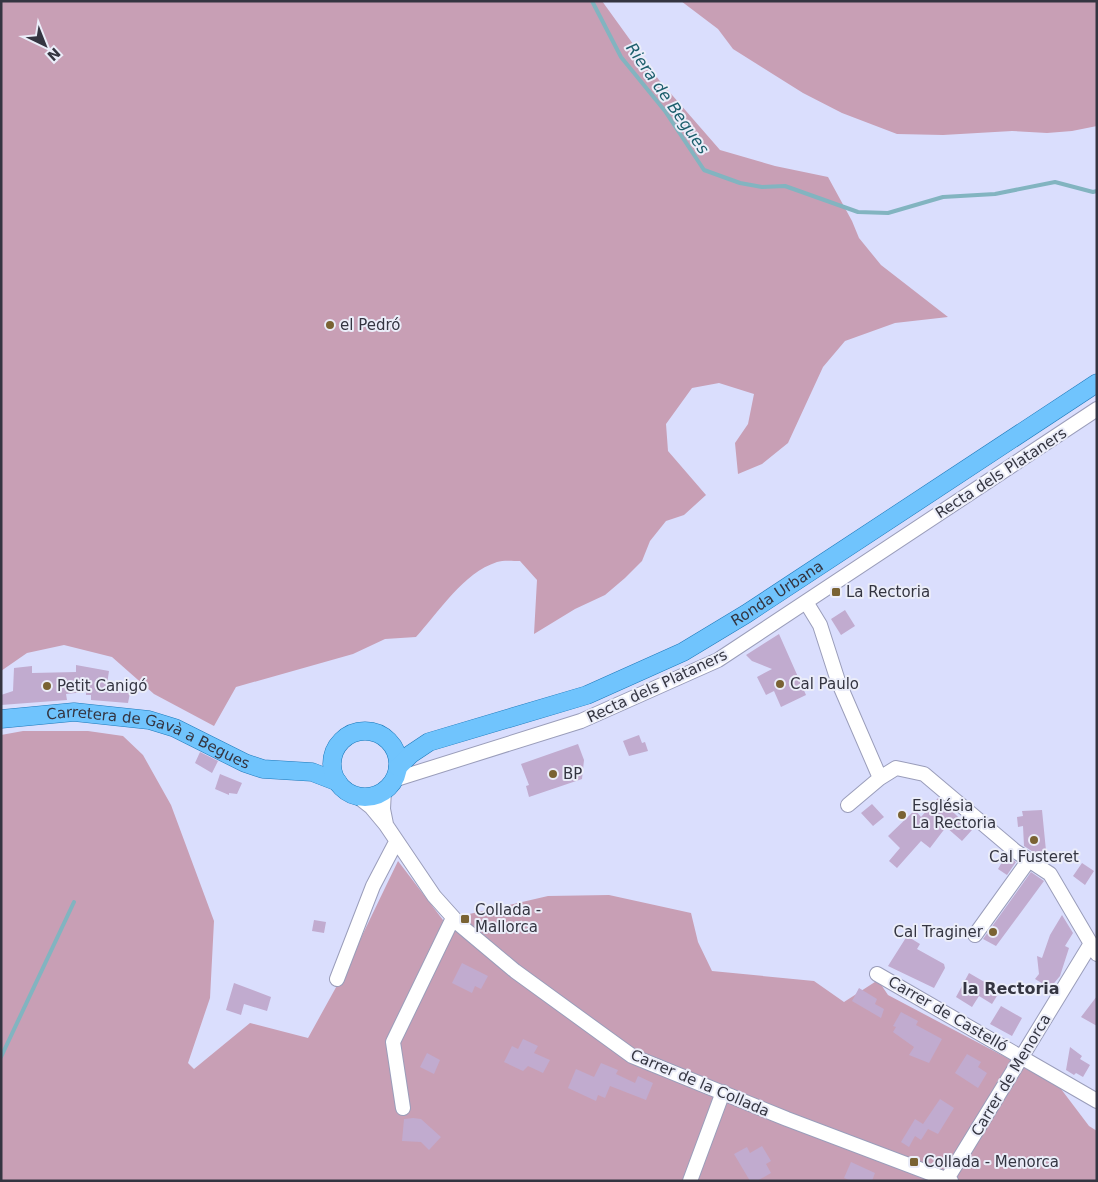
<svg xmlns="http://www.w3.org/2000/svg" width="1098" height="1182" viewBox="0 0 1098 1182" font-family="'DejaVu Sans',sans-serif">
	<rect width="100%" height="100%" fill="#dadefd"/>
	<path fill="#c89fb5" d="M1 1H602L659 80 720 150 775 166 828 177 852 221 859 238 881 265 948 317 895 323 845 341 823 367 788 443 762 464 738 474 735 443 748 424 754 394 719 383 692 388 666 424 668 451 706 495 684 515 666 521 650 541 642 561 625 578 605 595 575 609 534 634 537 580 520 561C513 561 503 560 497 562 463 573 439 612 416 637L385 639 353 654 236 687 214 726 154 694 112 657 64 645 27 653 1 671Z
		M681 1H1097V126L1072 131 1047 133 1012 131 943 135 897 134 842 113 803 93 733 49 718 29Z
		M23 731H88L123 736 143 755 171 805 214 921 210 998 188 1063 194 1069 250 1023 308 1038 345 971 398 861 443 920 548 896 609 895 691 913 698 942 712 971 814 981 844 1002 878 980 888 995 1058 1085 1089 1126 1097 1131V1181H1V735Z"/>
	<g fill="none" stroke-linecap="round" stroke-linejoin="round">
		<path stroke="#82b4c0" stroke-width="4" d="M592 1 621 57 665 111 704 170 740 183 762 187 785 186 858 212 888 213 943 197 995 194 1055 182 1093 192 1097 191
			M1 1057 74 902"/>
	</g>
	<path fill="#c1abcf" d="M845 610 855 626 841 635 831 619Z
		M779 634 806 695 781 707 774 691 766 695 757 677 772 669 752 661 746 655Z
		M76 665 109 671 106 691 130 693 128 703 91 700V695H86V692L66 694 67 700 1 705V695L13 691 14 668 32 666V673L76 672Z
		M639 735 642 743 645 742 648 751 629 756 623 741Z
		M578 744 584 760 582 779 529 797 526 786 529 785 521 764Z
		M200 752 218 761 212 773 195 763Z
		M220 774 242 783 237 794 229 793V795L215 789Z
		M938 798 972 830 962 841 946 827 930 848 921 841 897 868 889 861 900 848 888 836 915 810 921 817Z
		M872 804 884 817 873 826 861 813Z
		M1042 810 1047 861 1024 846 1023 826 1018 827 1017 817 1023 816 1022 811Z
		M1003 853 1016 862 1007 875 998 869 1002 862 999 861Z
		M1082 863 1094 871 1085 885 1073 876Z
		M1031 872 1044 881 996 946 983 939Z
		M1062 915 1073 933 1065 946 1069 948 1060 976 1050 988 1035 979 1039 974 1037 956 1042 958 1050 935Z
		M314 920 326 922 324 933 312 931Z
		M907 936 920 944 917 949 944 964 945 968 934 988 888 966Z
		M462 963 488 976 481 989 475 986 472 993 452 983Z
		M969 973 1000 991 992 1004 979 996 972 1007 956 997Z
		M234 983 271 997 267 1011 244 1004 241 1015 226 1010Z
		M859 988 877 999 875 1004 884 1009 881 1018 852 1001Z
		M1097 996V1026L1081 1017Z
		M1001 1006 1022 1018 1012 1036 990 1024Z
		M901 1012 918 1021 916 1025 942 1039 929 1063 909 1055 914 1047 893 1032 896 1027 893 1026Z
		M523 1039 538 1046 534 1053 550 1060 543 1073 528 1066 523 1071 504 1062 512 1046 518 1049Z
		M1070 1047 1082 1056 1080 1059 1090 1065 1083 1077 1076 1073 1074 1075 1066 1070Z
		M427 1053 440 1060 434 1074 420 1067Z
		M967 1054 981 1062 978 1067 987 1073 978 1088 955 1073Z
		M601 1063 618 1070 616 1074 635 1083 638 1076 653 1083 646 1100 610 1086 605 1098 598 1095 596 1101 568 1088 576 1069 594 1077Z
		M940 1099 954 1108 938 1134 928 1129 921 1140 915 1136 909 1147 901 1142 915 1119 923 1124Z
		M413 1118 421 1119 441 1137 429 1150 421 1142 402 1141 404 1119Z
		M762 1146 771 1161 766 1164 771 1173 757 1181H750L734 1154 747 1147 750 1153Z
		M851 1162 875 1173 872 1181H852L844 1178Z"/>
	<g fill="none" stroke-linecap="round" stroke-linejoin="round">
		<g stroke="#9a9dba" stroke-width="16">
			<path id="minor" d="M806 602 820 625 838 681 880 778 896 768 924 774 1015 851 1050 874 1097 954
				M393 780 581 721 718 660 1097 409
				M384 790 383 809 386 824
				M357 796 371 807 386 825 434 896 460 925 515 971 632 1056 787 1119 951 1181
				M848 805 880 778
				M975 935 1029 860
				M877 974 1097 1101
				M337 979 373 886 396 842
				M403 1108 393 1042 453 918
				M947 1179 1090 945
				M690 1181 723 1092"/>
		</g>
		<g stroke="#1d79ba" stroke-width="19">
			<g id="major">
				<path id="s1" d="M1 719 74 712 149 720 175 728 245 763 263 769 312 772 338 782"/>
				<circle cx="365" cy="764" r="33"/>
				<path id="s2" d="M398 767 411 754 429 742 587 695 683 652 746 614 1097 383"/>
			</g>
		</g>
		<use href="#minor" stroke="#fff" stroke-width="14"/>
		<use href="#major" stroke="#70c4fd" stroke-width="18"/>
	</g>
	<g fill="#7a6333" stroke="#ebedf9" stroke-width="2">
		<circle cx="330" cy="325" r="5"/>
		<rect x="831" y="587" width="10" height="10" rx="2.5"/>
		<circle cx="780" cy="684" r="5"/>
		<circle cx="47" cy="686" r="5"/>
		<circle cx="553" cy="774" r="5"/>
		<circle cx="902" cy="815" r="5"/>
		<circle cx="1034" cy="840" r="5"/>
		<rect x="460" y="914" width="10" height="10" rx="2.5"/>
		<circle cx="993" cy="932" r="5"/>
		<rect x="909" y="1157" width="10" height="10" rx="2.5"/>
	</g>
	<g text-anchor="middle" stroke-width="4" stroke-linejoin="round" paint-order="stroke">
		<g font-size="15" fill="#343541" stroke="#ebedf9" text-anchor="start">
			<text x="340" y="330">el Pedró</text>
			<text x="846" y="597">La Rectoria</text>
			<text x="790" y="689">Cal Paulo</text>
			<text x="57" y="691">Petit Canigó</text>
			<text x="563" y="779">BP</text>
			<text x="912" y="811">Església<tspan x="912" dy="17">La Rectoria</tspan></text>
			<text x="1034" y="862" text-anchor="middle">Cal Fusteret</text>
			<text x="475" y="915">Collada -<tspan x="475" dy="17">Mallorca</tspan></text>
			<text x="983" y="937" text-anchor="end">Cal Traginer</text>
			<text x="924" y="1167">Collada - Menorca</text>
		</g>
		<g font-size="15" fill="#343541" stroke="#ebedf9">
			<text transform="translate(1001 473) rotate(-33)" y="5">Recta dels Plataners</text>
			<text dy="5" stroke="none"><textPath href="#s2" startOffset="421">Ronda Urbana</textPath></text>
			<text transform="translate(657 686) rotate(-25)" y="5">Recta dels Plataners</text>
			<text dy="5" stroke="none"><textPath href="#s1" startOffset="152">Carretera de Gavà a Begues</textPath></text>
			<text transform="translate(948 1014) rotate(30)" y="5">Carrer de Castelló</text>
			<text transform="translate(1011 1075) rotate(-59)" y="5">Carrer de Menorca</text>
			<text transform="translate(700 1083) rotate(23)" y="5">Carrer de la Collada</text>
		</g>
		<g font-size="16" font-style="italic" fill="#1c5e6c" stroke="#ebedf9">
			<text transform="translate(668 98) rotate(55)" y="6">Riera de Begues</text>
		</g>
		<g font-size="16" font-weight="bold" fill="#343541" stroke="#ebedf9">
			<text x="1011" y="994">la Rectoria</text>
		</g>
	</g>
	<rect width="1098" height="1182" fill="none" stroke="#343541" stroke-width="5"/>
	<g transform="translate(45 45) rotate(137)" stroke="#ebedf9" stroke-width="4" paint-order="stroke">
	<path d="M0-4L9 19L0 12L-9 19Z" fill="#343541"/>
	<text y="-8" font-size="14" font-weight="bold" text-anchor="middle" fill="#343541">N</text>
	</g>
</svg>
